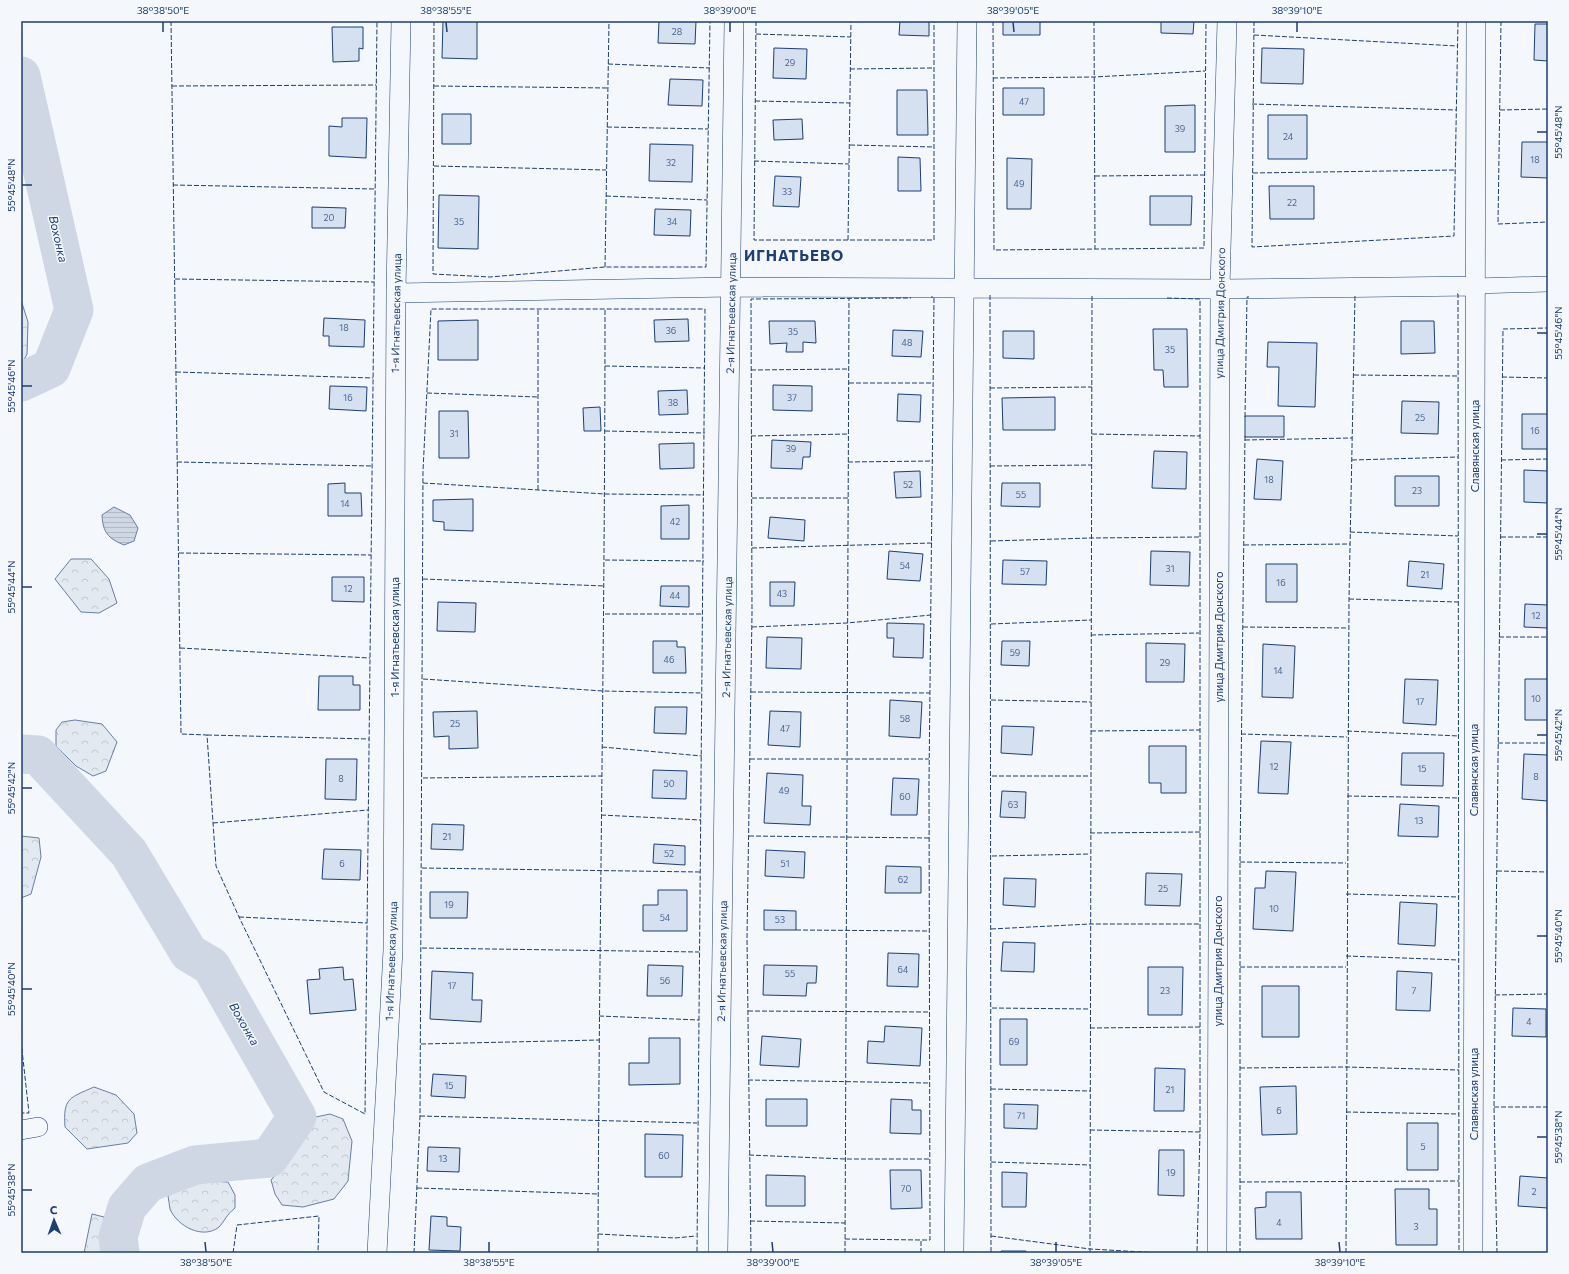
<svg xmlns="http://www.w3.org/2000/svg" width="1569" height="1274" viewBox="0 0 1569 1274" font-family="Commissioner,sans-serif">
	<defs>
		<pattern id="forest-crowns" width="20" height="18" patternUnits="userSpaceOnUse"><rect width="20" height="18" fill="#e3e9f0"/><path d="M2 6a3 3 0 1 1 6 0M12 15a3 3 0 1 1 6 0" fill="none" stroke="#c2c9d1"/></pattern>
		<pattern id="water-rules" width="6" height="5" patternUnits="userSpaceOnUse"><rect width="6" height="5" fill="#cfd7e4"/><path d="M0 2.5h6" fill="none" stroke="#b1bac7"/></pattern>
	</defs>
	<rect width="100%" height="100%" fill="#f4f7fb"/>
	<path fill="url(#forest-crowns)" stroke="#687fa3" d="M21 300 28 322 27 354 21 366Z
		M71 559H91L109 579 117 603 99 613 81 612 55 579Z
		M75 720 102 724 117 742 106 771 93 776 76 766 56 746V730L62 722Z
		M21 836 39 838 41 857 31 894 21 898Z
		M94 1087 116 1095 134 1114 137 1133 128 1143 87 1149 65 1127C63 1098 69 1098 94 1087Z
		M330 1114 343 1119 352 1141 348 1181 334 1199 303 1207 282 1205 275 1194 271 1180 286 1163 305 1129 316 1117Z
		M207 1181 228 1182 235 1195V1208C227 1214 224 1222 219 1227 203 1240 177 1226 170 1209 169 1205 169 1200 168 1196L182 1188Z
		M92 1214 104 1217 106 1253H84Z"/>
	<path fill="url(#water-rules)" stroke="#687fa3" d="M114 507 130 515 138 528 134 541 124 545C108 538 103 533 102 515Z"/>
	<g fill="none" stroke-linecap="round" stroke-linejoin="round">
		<path stroke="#cfd7e4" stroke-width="39" d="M21 76 74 310 51 368 21 382
			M21 754 38 755 129 853 189 953 211 966 297 1117 269 1158 195 1165 148 1183 127 1207 118 1237 120 1253"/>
	</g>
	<path fill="#d5e0f0" stroke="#1d3f73" d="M443 21H477V59L442 58Z
		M659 21H696L695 44 658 43Z
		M893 21H929V36L899 35 900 21Z
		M1003 21H1040V35H1003Z
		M1161 21H1194L1193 34 1161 33Z
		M1535 24H1548V61L1534 60Z
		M332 27H363V49L359 48V61L333 62Z
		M774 48 807 49 806 79 773 78Z
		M1262 48 1304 49 1303 84 1261 83Z
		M670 79 703 80 702 106 668 105Z
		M1003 88H1044V115H1003Z
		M897 90H927L928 135H897Z
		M1195 105V152H1165V106Z
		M442 114H471V144H442Z
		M1268 115H1307V159H1268Z
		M342 118H367L366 158 329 156V126L342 127Z
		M802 119 803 139 774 140 773 120Z
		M1522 142H1548V178L1521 177Z
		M650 144 693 145 692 182 649 181Z
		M898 157 920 158 921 191H898Z
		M1007 158 1032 159 1031 209H1007Z
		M775 176 801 177 799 207 773 206Z
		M1269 186H1314V219H1270Z
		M439 195 479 196 478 249 438 248Z
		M1150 196H1192L1191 225H1150Z
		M312 207 346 208 345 228H312Z
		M655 209 691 210 690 236 654 235Z
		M324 318 365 320 364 347 329 346V336H323Z
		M688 319 689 341 655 342 654 320Z
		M478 320V360H438V321Z
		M769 321H815L816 343 803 342V352H786L787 343 770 344Z
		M1401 321H1434L1435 353 1401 354Z
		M1153 329H1187L1188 387H1164L1163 370H1154Z
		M893 330 923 331 921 357 892 356Z
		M1003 331H1034V359L1003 358Z
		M1268 342 1317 343 1315 407 1278 406 1279 367H1267Z
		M773 385 812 386V411L773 410Z
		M330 386 367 387 366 411 329 409Z
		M687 390 688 414 659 415 658 391Z
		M898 394 921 395 920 422 897 421Z
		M1055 397V430H1003L1002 398Z
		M1402 401 1439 402 1438 434 1401 433Z
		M600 407 601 431H584L583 408Z
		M439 411H468L469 458H439Z
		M1522 414H1548V449H1522Z
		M1245 416H1284V437H1245Z
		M772 440 811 442 810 457H803L802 469 771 468Z
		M694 443V468L660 469 659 444Z
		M1154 451 1187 452 1186 489 1152 488Z
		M1257 459 1283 461 1281 500 1254 499Z
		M1524 470 1548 471V503L1524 502Z
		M920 471 921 497 896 498 894 472Z
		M1395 476H1439V506H1395Z
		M345 483V493H361L362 516H328V484Z
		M1002 483H1040V507L1001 506Z
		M473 499V531L444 530V522L433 521V500Z
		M689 505V539H661V506Z
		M770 517 805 520 804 541 768 538Z
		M889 551 923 554 920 581 887 579Z
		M1151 551 1190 552 1189 586 1150 585Z
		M1003 560 1047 561 1046 585 1002 584Z
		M1409 561 1444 564 1442 589 1407 586Z
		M1266 564H1297V602H1266Z
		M332 577H364V602L332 601Z
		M770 582H795L794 606H770Z
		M661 586H689V607L660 606Z
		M438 602 476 603 475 632 437 631Z
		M1525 604 1548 605V628L1524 627Z
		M887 623 924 624 923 658 893 657 894 638H887Z
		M767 637 802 638 801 669 766 668Z
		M653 641H677V647H685L686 673H653Z
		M1002 641H1030L1029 666 1001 665Z
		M1146 643 1185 644 1184 682H1146Z
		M1263 644 1295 646 1293 698 1262 697Z
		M319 676H353V685H360V710H318Z
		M1405 679 1438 680 1436 725 1403 723Z
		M1525 679H1548V720H1525Z
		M890 700 922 702 920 738 889 736Z
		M655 707H687L686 734 654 733Z
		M477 711 478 748 449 749V736L434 737 433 712Z
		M770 711 801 712 800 747 768 745Z
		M1002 726 1034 727 1032 755 1001 753Z
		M1261 741 1291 742 1288 794 1258 793Z
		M1149 746H1186V793H1161V783H1149Z
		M1402 753H1444L1443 786 1401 785Z
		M1524 754 1548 755V801L1522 799Z
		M326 759H357L356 800 325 799Z
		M653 770 687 771 686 799 652 798Z
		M767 773 803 775 802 806H811L810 825 764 823Z
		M893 778 919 779 917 815H891Z
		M1002 791 1026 792 1025 818 1000 817Z
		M1400 804 1439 806 1438 837 1398 836Z
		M432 824 464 825 463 850 431 849Z
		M654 844 685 846V865L653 863Z
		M324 849 361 850 360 880 322 879Z
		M766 850 805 852 804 878 765 876Z
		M886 866 921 867V893H885Z
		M1266 871 1296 872 1293 931 1253 929 1255 888H1265Z
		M1146 873 1182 874 1180 906 1145 905Z
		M1004 878 1036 879 1035 907 1003 905Z
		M658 890H687V931H643V905H658Z
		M430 892H468L467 918H430Z
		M1400 902 1437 904 1435 946 1398 944Z
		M764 910 796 911V930H764Z
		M1003 942 1035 943 1034 972 1001 971Z
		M888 953 919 954 918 987 887 986Z
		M648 965 683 966 682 996H647Z
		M764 965 817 966 816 983H807L806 996 763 995Z
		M343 967 344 980 353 979 356 1010 310 1014 307 980 320 979 319 969Z
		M1148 967H1183L1182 1015H1148Z
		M432 971 473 973 472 1000H482L481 1022 430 1019Z
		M1397 971 1432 973 1430 1011 1396 1010Z
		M1262 986H1299V1037H1262Z
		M1513 1008 1546 1009V1037L1512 1036Z
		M1000 1019H1027V1065H1000Z
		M885 1026 922 1028 920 1066 867 1063 868 1041 884 1042Z
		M762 1036 801 1039 799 1067 760 1065Z
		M649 1038H680V1084L629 1085V1063H649Z
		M1155 1068 1185 1069 1184 1111H1154Z
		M433 1074 466 1076 465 1098 431 1096Z
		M1296 1086 1297 1134 1262 1135 1260 1087Z
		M766 1099H807V1126H766Z
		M891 1099 912 1100V1110H921V1134L890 1133Z
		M1004 1104 1038 1105 1037 1129 1004 1128Z
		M1407 1123H1438V1170H1407Z
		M645 1134 683 1135 682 1177H645Z
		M428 1147 460 1148 459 1172 427 1171Z
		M1159 1150H1184V1196L1158 1195Z
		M890 1170H921L922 1208 891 1209Z
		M1002 1172 1027 1173 1026 1207H1002Z
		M766 1175 805 1176V1206H766Z
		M1520 1176 1548 1178V1208L1518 1206Z
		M1395 1189H1429V1209H1437V1245H1396Z
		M1266 1192H1301L1302 1239H1256L1255 1208 1266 1207Z
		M431 1216 447 1217V1226L461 1227 460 1251 429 1250Z
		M1001 1251H1026V1253H1001Z"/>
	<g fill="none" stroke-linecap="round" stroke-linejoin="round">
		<g stroke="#1d3f73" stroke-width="16">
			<path id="pedestrian" d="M1475 286 1548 284"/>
		</g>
		<g stroke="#1d3f73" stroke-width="20">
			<path id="minor" d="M396 293 731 287 1220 289 1475 286
				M21 1130 38 1127
				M377 1253 393 950 396 293 401 21
				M718 1253 734 21
				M954 1253 967 21
				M1217 1253 1220 289 1227 21
				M1473 1253 1476 21"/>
		</g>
		<use href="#pedestrian" stroke="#f4f7fb" stroke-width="15"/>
		<use href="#minor" stroke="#f4f7fb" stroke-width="19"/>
		<path stroke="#1d3f73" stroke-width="1" stroke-dasharray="5 2" stroke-linecap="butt" d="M171 21 181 734 207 735 216 866 239 917 324 1092 365 1114 377 21
			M434 21 433 274 490 277 605 267H706L710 21
			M756 21 754 240H934V21
			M993 21 994 250 1204 248 1206 21
			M1094 21 1095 249
			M1254 21 1252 247 1454 236 1458 21
			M1501 21 1498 224 1548 222
			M756 34 851 37
			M1254 35 1457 46
			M608 64 710 68
			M850 69 933 68
			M993 78 1094 77 1205 71
			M172 86 376 85
			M434 86 608 88
			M755 101 850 103
			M1252 104 1456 110
			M1500 110 1548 109
			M607 127 708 129
			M850 145 934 147
			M754 161 849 164
			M434 166 606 170
			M1253 173 1455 170
			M1095 176 1205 175
			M173 185 375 189
			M606 196 707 200
			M848 240 851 21
			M605 267 609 21
			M175 279 374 282
			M1457 294H1458L1459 1253
			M990 295 991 1253
			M1167 298 1200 299V1132L1197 1253
			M605 366 705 368
			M751 370 849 369
			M176 372 373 378
			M1354 375 1458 376
			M1502 377 1548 378
			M849 383H933
			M990 388 1092 387
			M427 393 538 397
			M1245 417 1247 297H1249
			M605 431 705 433
			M1092 434 1200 436
			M751 436 848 434
			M1245 440 1352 438
			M1352 460 1458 457
			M1501 460 1548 459
			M177 462 372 466
			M848 462 933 461
			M990 466 1092 465
			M423 483 605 494 704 495
			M538 490V309
			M752 498H848
			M1350 532 1458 536
			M1501 537H1548
			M991 541 1091 538 1200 537
			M1244 545 1350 544
			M752 548 932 543
			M179 553 371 555
			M605 560 704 561
			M423 579 605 586
			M1349 599 1458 602
			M605 614H703
			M991 624 1091 620
			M752 627 847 623 931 615
			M1243 627 1348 628
			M1091 635 1199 633
			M1499 637H1548
			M180 648 370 658
			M423 679 603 691 702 693
			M751 692 930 693
			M991 700 1091 702
			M1091 731 1200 730
			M1347 731 1459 736
			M1241 734 1347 737
			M207 735 369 739
			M1498 743H1548
			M602 747 702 756
			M750 759H929
			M992 776H1090
			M423 778 602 776
			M1347 796 1459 798
			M601 815 701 820
			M213 823 368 810
			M1090 833 1200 832
			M749 836 929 838
			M992 856 1090 854
			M1240 862 1346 863
			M422 868 700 872
			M1497 871 1548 872
			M1346 894 1459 897
			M239 917 367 923
			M991 929 1090 924H1200
			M796 930 928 931
			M422 948 699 952
			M1346 956 1459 960
			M1240 967H1346
			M1495 995 1548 994
			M992 1008 1090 1009
			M748 1011 928 1012
			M599 1016 699 1020
			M1090 1028 1200 1027
			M21 1041 29 1113H21
			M421 1044 599 1040
			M1240 1068 1346 1067 1459 1070
			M748 1080 928 1083
			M991 1089 1090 1091
			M1494 1107H1548
			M1346 1112 1459 1114
			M420 1116 697 1123
			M1090 1130 1200 1132
			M749 1155 845 1159H929
			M991 1162 1090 1165
			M1240 1182 1459 1181
			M417 1188 598 1194
			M750 1221 845 1223
			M598 1234 675 1238 696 1236
			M991 1236 1090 1249 1160 1253
			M845 1239 921 1240
			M233 1253 237 1225 319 1216 318 1253
			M414 1253 420 1116 423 471 431 309H705L697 1253
			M598 1253C599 938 605 624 605 309
			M751 1253 747 938 752 613 751 299 911 298
			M845 1253 849 298
			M921 1253V1240H930L929 783 934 297H931
			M1090 1253 1092 296
			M1240 1253V862L1245 435
			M1346 1253 1349 599 1355 295
			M1497 1253 1494 1107 1503 329 1548 328"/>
	</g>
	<path fill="none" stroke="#1d3f73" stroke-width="1.5" d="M163 22V32M446 22 447 32M730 22V32M1013 22 1014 32M1297 22V32M1537 132H1547M22 185H32M1537 333H1547M22 386H32M1537 534H1547M22 587H32M1537 735H1547M22 788H32M1537 936H1547M22 989H32M1537 1137H1547M22 1190H32M205 1242 206 1252M489 1242V1252M772 1242 773 1252M1056 1242V1252M1339 1242 1340 1252"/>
	<g text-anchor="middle" stroke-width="3" stroke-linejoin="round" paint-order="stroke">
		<g font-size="9" fill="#4b6792">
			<text x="677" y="35">28</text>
			<text x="790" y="66">29</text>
			<text x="1024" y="105">47</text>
			<text x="1180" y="132">39</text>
			<text x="1288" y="140">24</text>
			<text x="1535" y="163">18</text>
			<text x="671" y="166">32</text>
			<text x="1019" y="187">49</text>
			<text x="787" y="195">33</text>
			<text x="1292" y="206">22</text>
			<text x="329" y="221">20</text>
			<text x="459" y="225">35</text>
			<text x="672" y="225">34</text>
			<text x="344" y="331">18</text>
			<text x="671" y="334">36</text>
			<text x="793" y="335">35</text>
			<text x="907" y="346">48</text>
			<text x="1170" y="353">35</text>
			<text x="348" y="401">16</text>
			<text x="792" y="401">37</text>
			<text x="673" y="406">38</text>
			<text x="1420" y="421">25</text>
			<text x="1535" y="434">16</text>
			<text x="454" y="437">31</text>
			<text x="791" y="452">39</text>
			<text x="1269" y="483">18</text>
			<text x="908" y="488">52</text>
			<text x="1417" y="494">23</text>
			<text x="1021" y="498">55</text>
			<text x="345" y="507">14</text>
			<text x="675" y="525">42</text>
			<text x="905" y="569">54</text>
			<text x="1170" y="572">31</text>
			<text x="1025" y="575">57</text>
			<text x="1425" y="578">21</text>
			<text x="1281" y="586">16</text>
			<text x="348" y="592">12</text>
			<text x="782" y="597">43</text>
			<text x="675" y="599">44</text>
			<text x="1536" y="619">12</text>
			<text x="1015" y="656">59</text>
			<text x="669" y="663">46</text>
			<text x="1165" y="666">29</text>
			<text x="1278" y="674">14</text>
			<text x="1536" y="702">10</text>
			<text x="1420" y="705">17</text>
			<text x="905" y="722">58</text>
			<text x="455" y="727">25</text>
			<text x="785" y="732">47</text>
			<text x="1274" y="770">12</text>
			<text x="1422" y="772">15</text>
			<text x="1536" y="780">8</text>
			<text x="341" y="782">8</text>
			<text x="669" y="787">50</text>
			<text x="784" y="794">49</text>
			<text x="905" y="800">60</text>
			<text x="1013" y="808">63</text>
			<text x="1419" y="824">13</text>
			<text x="447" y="840">21</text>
			<text x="669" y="857">52</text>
			<text x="342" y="867">6</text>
			<text x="785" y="867">51</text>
			<text x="903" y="883">62</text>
			<text x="1163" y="892">25</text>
			<text x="449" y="908">19</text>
			<text x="1274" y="912">10</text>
			<text x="665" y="921">54</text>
			<text x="780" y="923">53</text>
			<text x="903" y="973">64</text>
			<text x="790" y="977">55</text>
			<text x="665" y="984">56</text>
			<text x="452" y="989">17</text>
			<text x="1165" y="994">23</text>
			<text x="1414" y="994">7</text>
			<text x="1529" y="1025">4</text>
			<text x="1014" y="1045">69</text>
			<text x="449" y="1089">15</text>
			<text x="1170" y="1093">21</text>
			<text x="1279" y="1114">6</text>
			<text x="1021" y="1119">71</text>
			<text x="1423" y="1150">5</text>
			<text x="664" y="1159">60</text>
			<text x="443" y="1162">13</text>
			<text x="1171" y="1176">19</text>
			<text x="906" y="1192">70</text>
			<text x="1534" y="1195">2</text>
			<text x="1279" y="1226">4</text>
			<text x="1416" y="1230">3</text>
		</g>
		<g font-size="11" fill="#1d3f73" stroke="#f4f7fb">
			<text transform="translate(396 313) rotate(-89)" y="4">1-я Игнатьевская улица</text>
			<text transform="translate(731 313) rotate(-89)" y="4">2-я Игнатьевская улица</text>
			<text transform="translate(1220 313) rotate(-89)" y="4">улица Дмитрия Донского</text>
			<text transform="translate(1475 446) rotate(-90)" y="4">Славянская улица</text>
			<text transform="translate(395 637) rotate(-90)" y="4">1-я Игнатьевская улица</text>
			<text transform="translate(727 637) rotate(-89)" y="4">2-я Игнатьевская улица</text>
			<text transform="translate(1219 637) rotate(-90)" y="4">улица Дмитрия Донского</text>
			<text transform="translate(1474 770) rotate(-90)" y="4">Славянская улица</text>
			<text transform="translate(391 961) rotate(-88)" y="4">1-я Игнатьевская улица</text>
			<text transform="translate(722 961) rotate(-89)" y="4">2-я Игнатьевская улица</text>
			<text transform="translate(1218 961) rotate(-90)" y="4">улица Дмитрия Донского</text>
			<text transform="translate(1474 1094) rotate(-90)" y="4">Славянская улица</text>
		</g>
		<g font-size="12" font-style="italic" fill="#1d3f73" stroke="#f4f7fb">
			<text transform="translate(58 239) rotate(77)" y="4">Вохонка</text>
			<text transform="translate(244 1024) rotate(60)" y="4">Вохонка</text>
		</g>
		<g font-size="15" font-weight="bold" letter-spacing="1" fill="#1d3f73" stroke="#f4f7fb">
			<text x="794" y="261">ИГНАТЬЕВО</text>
		</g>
	</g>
	<rect width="1569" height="1274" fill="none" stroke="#f4f7fb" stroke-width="44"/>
	<g transform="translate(54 1220) rotate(358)" stroke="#f4f7fb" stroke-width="3" paint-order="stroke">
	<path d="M0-3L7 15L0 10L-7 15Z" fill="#1d3f73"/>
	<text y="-6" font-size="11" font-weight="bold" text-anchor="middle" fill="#1d3f73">С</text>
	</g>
	<rect x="22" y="22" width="1525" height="1230" fill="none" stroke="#1d3f73" stroke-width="1.5"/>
	<g font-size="10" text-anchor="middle" fill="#1d3f73">
		<text x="163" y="14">38°38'50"E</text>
		<text x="446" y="14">38°38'55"E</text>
		<text x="730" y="14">38°39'00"E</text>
		<text x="1013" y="14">38°39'05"E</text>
		<text x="1297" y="14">38°39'10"E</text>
		<text transform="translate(1558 132) rotate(-90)" y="4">55°45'48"N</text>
		<text transform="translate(11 185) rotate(-90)" y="4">55°45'48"N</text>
		<text transform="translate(1558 333) rotate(-90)" y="4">55°45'46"N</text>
		<text transform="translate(11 386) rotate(-90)" y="4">55°45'46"N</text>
		<text transform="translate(1558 534) rotate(-90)" y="4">55°45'44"N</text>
		<text transform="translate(11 587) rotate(-90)" y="4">55°45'44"N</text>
		<text transform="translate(1558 735) rotate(-90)" y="4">55°45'42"N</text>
		<text transform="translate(11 788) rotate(-90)" y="4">55°45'42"N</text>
		<text transform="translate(1558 936) rotate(-90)" y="4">55°45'40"N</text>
		<text transform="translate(11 989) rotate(-90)" y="4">55°45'40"N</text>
		<text transform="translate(1558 1137) rotate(-90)" y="4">55°45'38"N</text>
		<text transform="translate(11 1190) rotate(-90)" y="4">55°45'38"N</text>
		<text x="206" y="1266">38°38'50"E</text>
		<text x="489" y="1266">38°38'55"E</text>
		<text x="773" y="1266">38°39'00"E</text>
		<text x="1056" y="1266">38°39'05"E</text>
		<text x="1340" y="1266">38°39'10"E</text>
	</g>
</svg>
